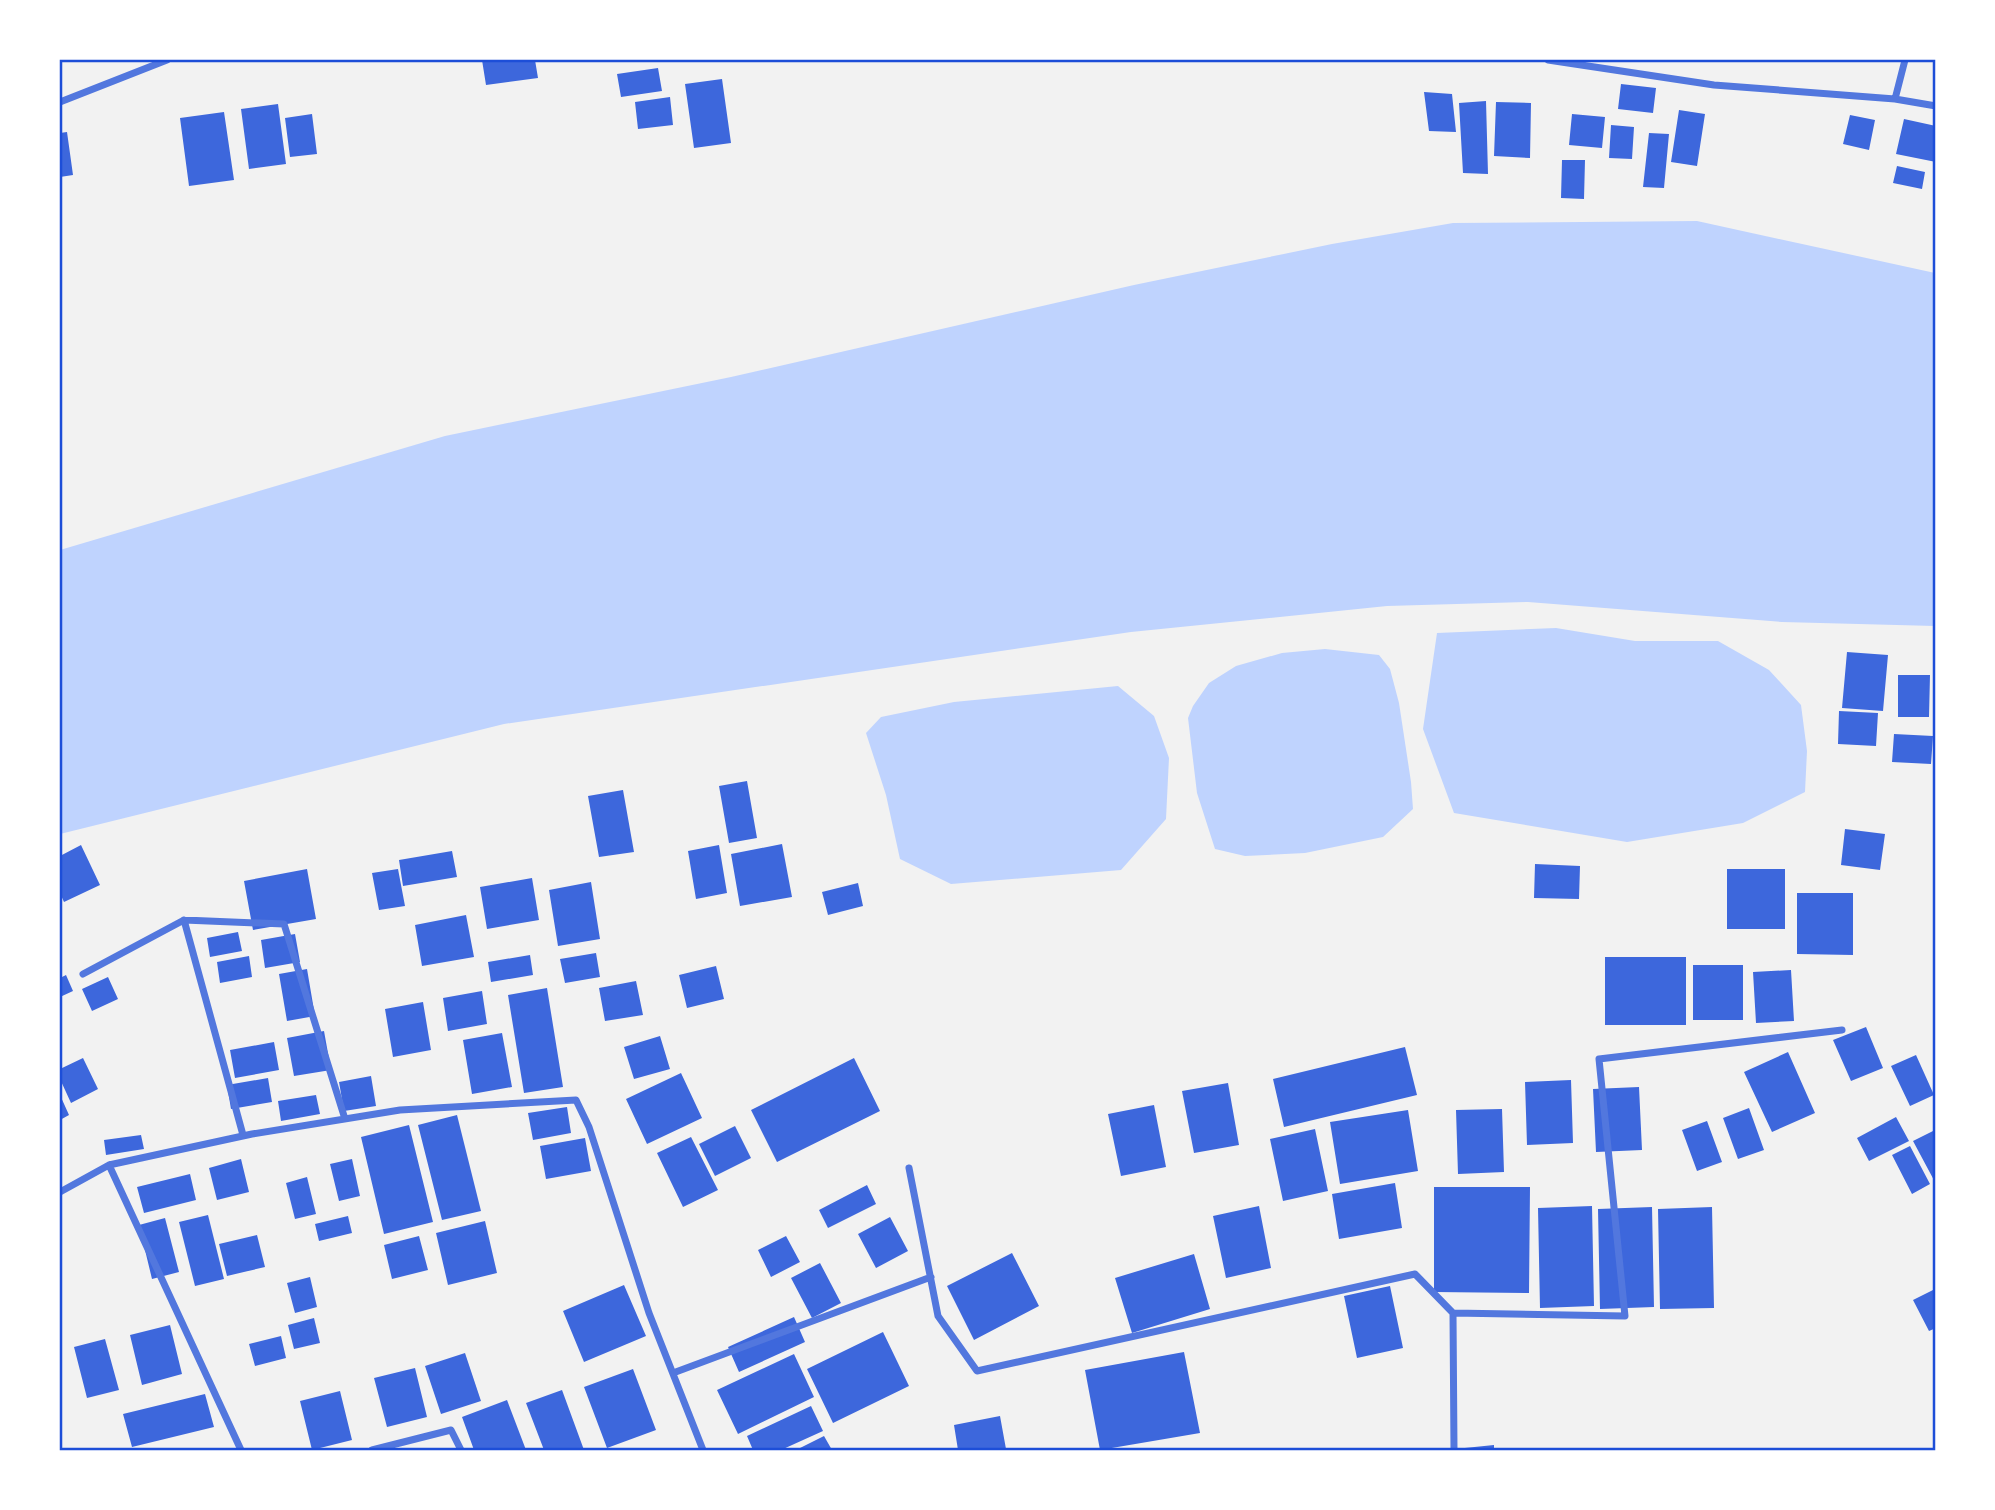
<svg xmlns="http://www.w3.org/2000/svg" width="1995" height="1510" viewBox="0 0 1995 1510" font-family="'Archivo Narrow',sans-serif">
	<rect width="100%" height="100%" fill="#f2f2f2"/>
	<path fill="#bfd3fe" d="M1697 221 1935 273V626L1782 622 1528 602 1387 606 1131 632 504 724 60 834V550L445 436 731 377 1134 285 1332 244 1453 223Z
		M1556 628 1635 641H1718L1769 670 1801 705 1807 751 1805 792 1743 823 1627 842 1454 813 1423 729 1437 633Z
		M1325 649 1379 655 1390 669 1399 703 1411 782 1413 809 1383 837 1305 853 1245 856 1215 849 1197 793 1188 718 1193 706 1209 683 1236 666 1282 653Z
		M1118 686 1154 716 1169 758 1166 819 1121 870 951 884 900 859 886 795 866 733 881 717 954 702Z"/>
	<path fill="#3d67dc" d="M482 60H535L538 78 486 85Z
		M658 68 662 91 621 97 617 74Z
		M722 79 731 143 694 148 685 84Z
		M1621 84 1656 88 1653 113 1618 109Z
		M1424 92 1452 94 1456 132 1429 131Z
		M670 97 673 125 638 129 635 102Z
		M1486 101 1488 174 1463 173 1459 103Z
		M1496 102 1531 103 1530 158 1494 156Z
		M278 104 286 164 249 169 241 109Z
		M1679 110 1705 114 1697 166 1671 162Z
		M224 112 234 180 189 186 180 118Z
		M312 114 317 154 290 157 285 118Z
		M1572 114 1605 117 1602 148 1569 145Z
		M1850 115 1875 120 1869 150 1843 144Z
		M1904 119 1936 126V162L1896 154Z
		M1611 125 1634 127 1632 159 1609 158Z
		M67 132 73 175 60 177V133Z
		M1649 133 1669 134 1664 188 1643 187Z
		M1562 160H1585L1584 199 1561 198Z
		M1897 166 1925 172 1922 189 1893 183Z
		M1847 652 1888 655 1883 711 1842 708Z
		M1898 675H1930L1929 717H1898Z
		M1839 711 1878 713 1876 746 1838 744Z
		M1894 734 1933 736 1931 764 1892 762Z
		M747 781 757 838 729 843 719 786Z
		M623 790 634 852 599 857 588 796Z
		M1845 829 1885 834 1880 870 1841 865Z
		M782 844 792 897 740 906 731 854Z
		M81 845 100 885 64 902 60 893V856Z
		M719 845 727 893 696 899 688 851Z
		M452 851 457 877 403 886 399 860Z
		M1535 864 1580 866 1579 899 1534 898Z
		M307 869 316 919 253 930 244 881Z
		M398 869 405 906 379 910 372 873Z
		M1727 869H1785V929H1727Z
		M532 878 539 920 487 929 480 887Z
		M591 882 600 939 558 946 549 890Z
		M858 883 863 906 828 915 822 892Z
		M1797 893H1853V955L1797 954Z
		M466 915 474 957 422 966 415 925Z
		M238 932 242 951 210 957 207 938Z
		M295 934 300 962 265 968 261 940Z
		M596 953 600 977 565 983 560 959Z
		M530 955 533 975 491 982 488 962Z
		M249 956 252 977 220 983 217 962Z
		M1605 957H1686V1025H1605Z
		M1693 965H1743V1020H1693Z
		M716 966 724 999 687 1008 679 975Z
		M307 969 315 1016 287 1021 279 974Z
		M1791 970 1794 1021 1756 1023 1753 972Z
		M66 975 73 991 60 997V978Z
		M108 977 118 999 92 1011 82 989Z
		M636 981 643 1015 605 1021 599 988Z
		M547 988 563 1087 524 1093 508 995Z
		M482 991 487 1024 448 1031 443 998Z
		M423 1002 431 1050 393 1057 385 1009Z
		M1866 1027 1883 1068 1851 1081 1833 1040Z
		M324 1031 331 1070 294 1076 287 1038Z
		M502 1033 512 1087 472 1094 463 1040Z
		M660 1036 670 1069 634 1079 624 1047Z
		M274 1042 279 1070 235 1078 230 1050Z
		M1405 1047 1417 1095 1284 1127 1273 1079Z
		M1788 1052 1815 1113 1772 1132 1744 1072Z
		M1916 1055 1934 1095 1910 1106 1891 1066Z
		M83 1058 98 1089 71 1103 60 1079V1069Z
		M854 1058 880 1111 777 1162 751 1110Z
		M681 1073 702 1118 647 1144 626 1099Z
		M371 1076 376 1106 344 1111 339 1082Z
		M268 1078 272 1102 231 1109 227 1085Z
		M1571 1080 1573 1143 1527 1145 1525 1082Z
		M1228 1083 1239 1145 1194 1153 1182 1091Z
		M1639 1087 1642 1150 1596 1152 1593 1089Z
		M60 1095 69 1115 60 1120Z
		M316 1095 320 1114 281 1121 278 1101Z
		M1154 1105 1166 1167 1121 1176 1108 1114Z
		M567 1107 571 1133 533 1140 528 1113Z
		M1749 1108 1764 1150 1738 1159 1723 1118Z
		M1502 1109 1504 1172 1458 1174 1456 1110Z
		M1408 1110 1418 1171 1340 1184 1330 1122Z
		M457 1115 481 1211 442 1220 418 1125Z
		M1896 1117 1909 1141 1869 1161 1857 1138Z
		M1707 1121 1722 1162 1697 1171 1682 1130Z
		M409 1125 433 1222 384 1234 361 1137Z
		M735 1126 751 1158 715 1176 699 1144Z
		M1315 1129 1328 1191 1283 1201 1270 1139Z
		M1933 1131 1936 1135V1184L1913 1141Z
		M141 1135 144 1149 106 1155 104 1140Z
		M691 1137 718 1190 683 1207 657 1153Z
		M585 1138 591 1171 546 1179 540 1146Z
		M1910 1146 1930 1184 1912 1194 1892 1155Z
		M241 1159 249 1192 217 1200 209 1168Z
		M352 1159 360 1196 339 1201 330 1164Z
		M190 1174 196 1200 144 1213 137 1187Z
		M307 1177 316 1214 295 1219 286 1183Z
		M1395 1183 1402 1228 1339 1239 1332 1194Z
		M867 1185 876 1204 828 1228 819 1210Z
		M1434 1187H1530L1529 1293 1434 1292Z
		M1259 1206 1271 1268 1226 1278 1213 1216Z
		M1592 1206 1594 1306 1540 1308 1538 1208Z
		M1652 1207 1654 1307 1600 1309 1598 1209Z
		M1712 1207 1714 1308 1660 1309 1658 1209Z
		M208 1215 224 1279 195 1286 179 1222Z
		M348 1216 352 1233 319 1241 315 1224Z
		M890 1217 908 1251 876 1268 858 1234Z
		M165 1218 179 1272 152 1279 139 1225Z
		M485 1221 497 1273 448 1285 436 1233Z
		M257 1235 265 1267 227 1276 219 1244Z
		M419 1236 428 1270 392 1279 384 1245Z
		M786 1236 800 1262 771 1277 758 1250Z
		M1012 1253 1039 1306 974 1340 947 1286Z
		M1194 1254 1210 1309 1132 1333 1115 1278Z
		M820 1263 841 1303 812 1318 791 1278Z
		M310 1277 317 1307 295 1313 287 1283Z
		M624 1285 646 1336 584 1362 563 1311Z
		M1390 1286 1403 1348 1357 1358 1344 1296Z
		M1933 1290 1936 1294V1328L1929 1331 1913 1300Z
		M794 1317 805 1342 739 1372 728 1347Z
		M314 1318 320 1343 294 1349 288 1325Z
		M170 1325 182 1374 142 1385 130 1335Z
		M883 1332 909 1386 833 1423 807 1369Z
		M281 1336 286 1358 255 1366 249 1344Z
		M105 1339 119 1390 87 1398 74 1347Z
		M1184 1352 1200 1433 1100 1450 1085 1370Z
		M465 1353 481 1401 441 1414 425 1366Z
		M794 1354 814 1397 738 1434 717 1390Z
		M415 1368 427 1417 387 1427 374 1378Z
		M633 1369 656 1430 607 1448 584 1387Z
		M562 1390 584 1450H544L526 1403Z
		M340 1391 352 1440 312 1450 300 1401Z
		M205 1394 214 1427 132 1447 123 1414Z
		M507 1400 526 1450H474L462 1417Z
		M811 1406 823 1431 781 1450H753L747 1436Z
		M1000 1416 1006 1449 958 1450 954 1425Z
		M824 1436 832 1450H796Z
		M1494 1445V1450H1455V1449Z"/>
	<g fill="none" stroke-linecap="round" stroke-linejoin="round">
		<path stroke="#5277de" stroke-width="7" d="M1548 60 1714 85 1895 99 1936 106
			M1895 99 1905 60
			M60 102 167 60
			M184 920 243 1135
			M83 974 184 920 284 924 345 1119
			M109 1165 241 1450
			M909 1168 938 1316 977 1371 1415 1274 1453 1313 1454 1450
			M60 1192 109 1165 252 1134 400 1110 576 1100 589 1127 649 1313 703 1450
			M1453 1313 1625 1316 1599 1059 1842 1030
			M673 1373 931 1277
			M372 1450 451 1430 461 1450"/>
	</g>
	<rect width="1995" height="1510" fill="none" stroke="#ffffff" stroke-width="122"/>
	<rect x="61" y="61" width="1873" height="1388" fill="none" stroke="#1d4ed8" stroke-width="2.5"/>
</svg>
